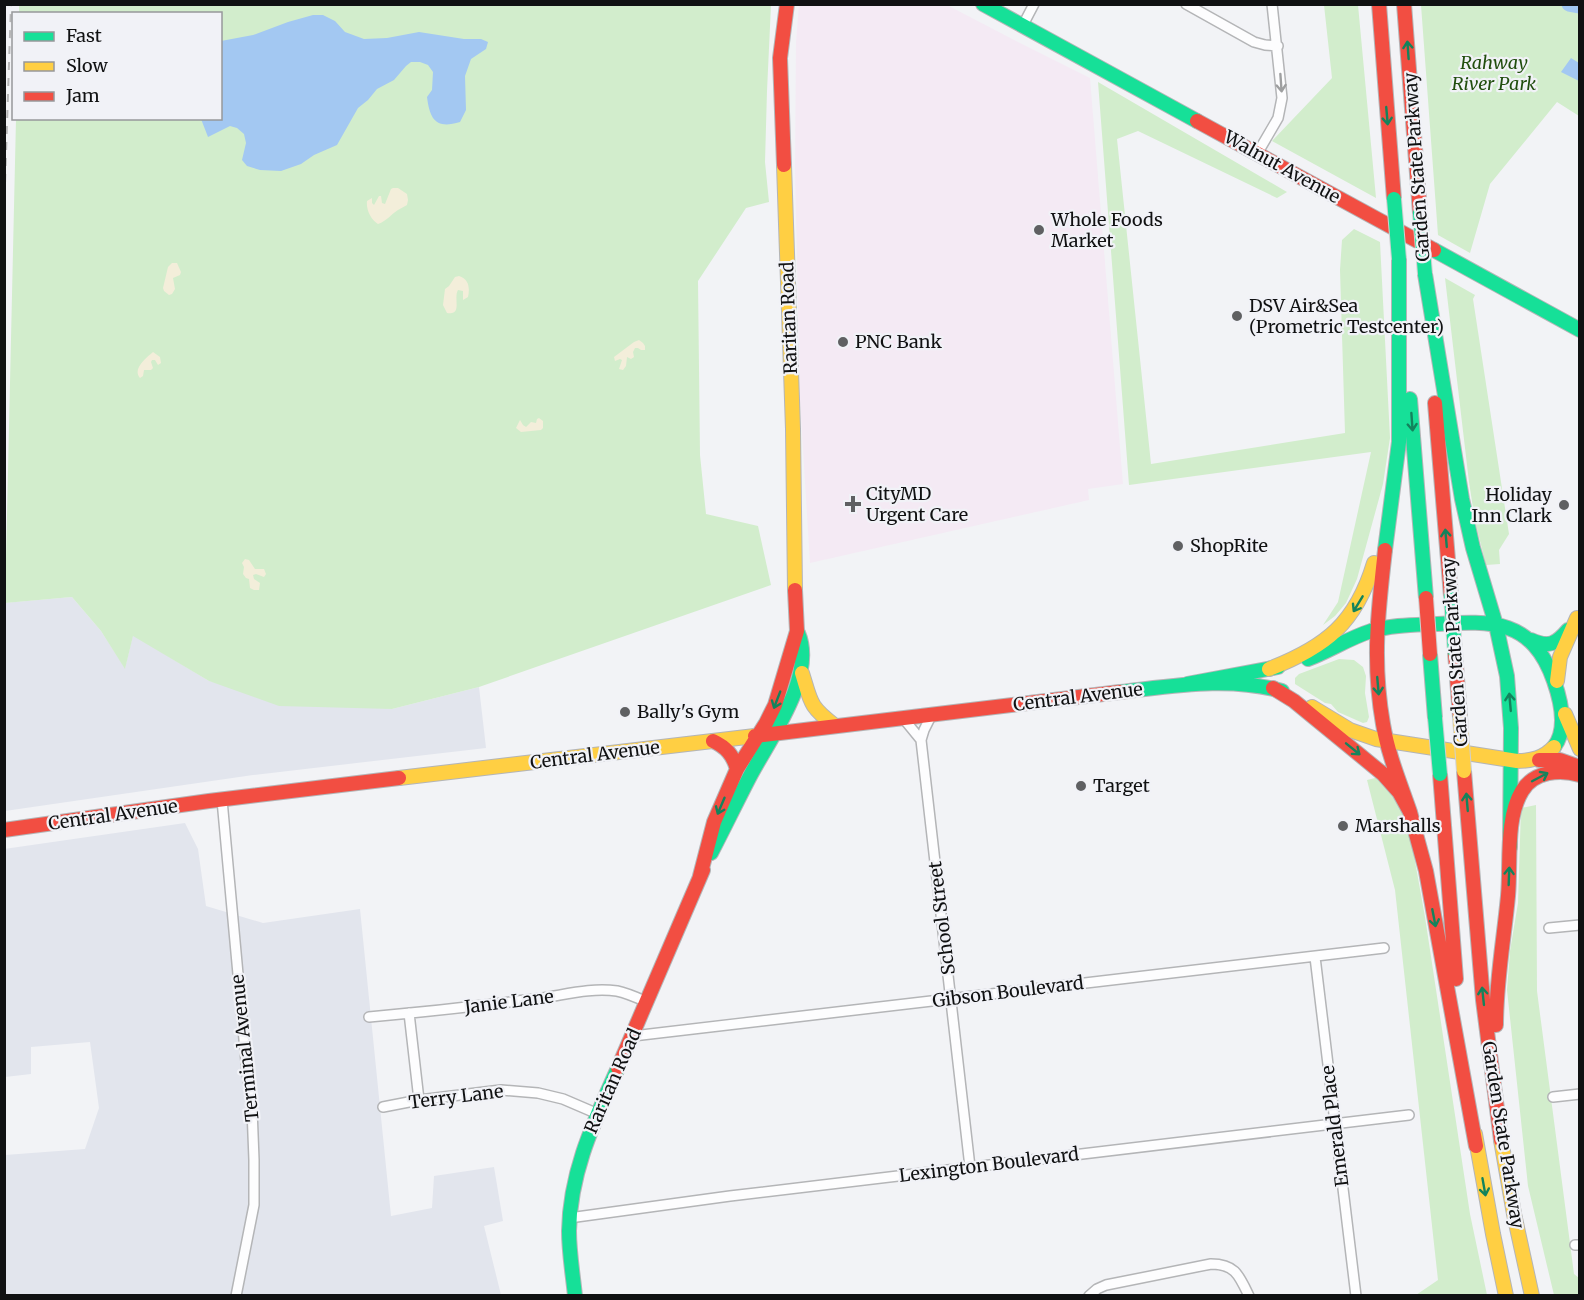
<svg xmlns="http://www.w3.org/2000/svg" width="1584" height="1300" viewBox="0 0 1584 1300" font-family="Merriweather,serif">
	<rect width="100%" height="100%" fill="#f2f3f6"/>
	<path fill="#f4eaf4" d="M799 5H947L1018 42 1090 78 1123 484 1088 489 1089 500 810 563 800 401 795 170 796 42Z"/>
	<path fill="#e2e5ed" d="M72 597 101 631 125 668 133 635 209 681 392 709 479 687 486 748 253 775 5 811 4 603Z
		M185 823 198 849 206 906 263 923 360 909 391 1216 432 1208 434 1176 494 1167 503 1221 484 1226 501 1295H5V1155L85 1149 99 1108 90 1042 31 1047V1074L5 1077 4 849Z"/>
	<path fill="#d2edcc" d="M19 5H771L767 91 765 162 769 202 746 208 698 281 700 455 706 514 758 526 771 585 479 687 392 709 279 706 209 681 133 636 125 669 101 631 72 597 5 603 16 119 220 118V14H19Z
		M1324 5H1358L1376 198 1272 141 1332 78Z
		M1421 5H1579V116L1557 102 1490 184 1470 253 1438 235Z
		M1098 82 1287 192 1277 198 1138 131 1117 139 1151 464 1345 433 1340 270 1342 240 1354 229 1380 242 1390 438 1383 484 1357 579 1346 603 1335 616 1323 625 1338 602 1371 452 1129 485Z
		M1445 278 1475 295 1473 299 1509 534 1499 550 1500 564 1486 565 1475 521 1469 482Z
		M1339 659 1354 660 1363 667 1366 676 1365 693 1369 717 1367 722 1363 723 1338 712 1331 704 1325 703 1295 684V678L1299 674Z
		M1379 777 1402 805 1413 850 1425 917 1470 1214 1487 1295H1416L1438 1280 1395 890 1367 780Z
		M1536 805 1537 991 1574 1274 1579 1278V1295H1554L1528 1186 1507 990 1510 951 1518 903 1521 808Z"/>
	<path fill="#f3eeda" d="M393 188H398L407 194 408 200 407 205C404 207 401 208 398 210 391 214 387 221 378 224 371 220 366 210 367 201L372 198V203L374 205 379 196H381L382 203 385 204 391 189Z
		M172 263H177L181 272 180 275 173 278 175 289 172 294 169 295 164 291 163 288 168 267Z
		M459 276C469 279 470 288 468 297L463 300V291L458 290C453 298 463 316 447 313L443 305 445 289 449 286 455 277Z
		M639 340 643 343 645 346V350H641L638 348H635L633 352 634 357 631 359 627 357 626 366 623 370 619 369 622 360 620 359 615 361 614 357 634 342Z
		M153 352 160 357 161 363 158 365 155 360H152L151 362 153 368 151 370H144L143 376 140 378C132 369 146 358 153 352Z
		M539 418 543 421V428L541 430 521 432 516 428 520 420 523 425 526 427 531 422 536 423 537 419Z
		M245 559 249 560 255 569H264L266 574 264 577 256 574 253 575 254 579 260 583 259 590H254L250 588 249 579 246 578 243 574 244 567 242 563Z"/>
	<path fill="#a3c8f2" d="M313 15H323L335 21 345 32 364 39 387 38 419 32 464 39H481L488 42 486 49 471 59 465 76 466 110 460 122C437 129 430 121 427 97L432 90 433 72 428 65 420 62H411L406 66 394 80 377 89 368 100 358 108 337 145 314 155 301 164 281 171 260 170 247 166 242 160 246 143 244 134 237 128 230 126 208 137 201 119 220 118 221 41 253 35 288 22Z
		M1571 58 1579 63V81L1561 72Z"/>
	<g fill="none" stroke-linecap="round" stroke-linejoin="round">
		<path stroke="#a3c8f2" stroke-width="15" d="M1569 4 1580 6"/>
		<g stroke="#b4b5b7" stroke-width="12">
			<path id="street" d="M1186 4 1254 42 1265 45 1278 46
				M1023 25 1034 4
				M1257 154 1278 118 1282 98 1272 4
				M932 714 924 730 921 740 970 1167
				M903 718 921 740
				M222 800 247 1072 252 1109 254 1160V1205L236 1296
				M1549 928 1580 925
				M1315 957 1356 1296
				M409 1013 419 1100
				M369 1017C424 1012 479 1006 534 999 561 996 589 987 617 991 627 993 638 998 647 1002
				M633 1036 1384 948
				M1553 1097 1580 1094
				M383 1107 419 1100 501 1090 538 1093 563 1099 598 1114
				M569 1218 730 1196 1409 1115
				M1575 1245H1580
				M1089 1296 1097 1289 1106 1285 1211 1264C1235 1264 1239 1275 1249 1296"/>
		</g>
		<g stroke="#b4b5b7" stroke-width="16">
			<path id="fast" d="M983 4 1197 121
				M1434 250 1580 330
				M1425 274 1462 499 1473 548 1496 625 1507 676 1511 728 1510 847
				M1410 399 1426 598
				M1385 550 1399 442V259
				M1531 640C1549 648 1556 644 1568 630
				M1430 654 1435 718
				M1308 659C1329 651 1349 638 1371 631 1392 625 1413 625 1435 624 1491 621 1532 618 1554 681 1561 701 1568 729 1554 747
				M1187 684 1278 667
				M1120 692C1174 686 1228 676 1282 691
				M711 853C724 828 736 803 749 778 768 741 817 677 798 633
				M575 1296C573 1275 569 1253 569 1231 570 1171 594 1122 618 1068"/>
		</g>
		<g stroke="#b4b5b7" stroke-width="16">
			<path id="slow" d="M784 165 793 429 795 590
				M1269 669C1326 647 1356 623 1374 563
				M802 673C811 702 809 706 834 725
				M1557 681 1560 657 1577 618
				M1312 707 1350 730 1376 739 1517 761C1532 761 1544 758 1554 747
				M1565 714 1580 749
				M399 778 755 736
				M1475 1134 1493 1234 1506 1296
				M1501 1140 1514 1214 1532 1296"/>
		</g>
		<g stroke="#b4b5b7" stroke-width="16">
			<path id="jam" d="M1379 4 1394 199
				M1404 4 1420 213
				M1197 121 1434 250
				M784 165 780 58 787 4
				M1435 403 1451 596
				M1385 550C1378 611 1372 662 1383 724 1388 754 1400 783 1410 812
				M1455 652 1460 717
				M1273 688 1294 701 1383 774 1399 792 1410 812 1426 871 1476 1146
				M755 736 1120 692
				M713 741C726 747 733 755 737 769
				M1539 760H1560L1580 767
				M1464 771 1483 1000 1501 1140
				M1440 774 1456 979
				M4 830 209 801 399 778
				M700 876 714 822 737 769 766 723 775 705 797 631 795 590
				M1496 1025C1496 981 1504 939 1508 896 1511 864 1505 819 1522 791 1534 771 1560 769 1580 775
				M618 1068 703 870"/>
		</g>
		<use href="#street" stroke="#fdfdfe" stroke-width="9"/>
		<use href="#fast" stroke="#16e098" stroke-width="14"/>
		<use href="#slow" stroke="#ffcf43" stroke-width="14"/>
		<use href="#jam" stroke="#f24e42" stroke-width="14"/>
		<path stroke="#b6b6b7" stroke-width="2" stroke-dasharray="8 8" stroke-linecap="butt" d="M4 214 11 4
			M4 405 5 397"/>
		<g stroke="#cfd0d1" stroke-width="16" stroke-linecap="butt">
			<path id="fast-bridge" d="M1394 199 1399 259
				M1420 213 1425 274
				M1451 596 1455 652
				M1435 718 1440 774"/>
		</g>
		<g stroke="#cfd0d1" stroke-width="16" stroke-linecap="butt">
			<path id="slow-bridge" d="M1460 717 1464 771"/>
		</g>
		<g stroke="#cfd0d1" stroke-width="16" stroke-linecap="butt">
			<path id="jam-bridge" d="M1426 598 1430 654"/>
		</g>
		<use href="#fast-bridge" stroke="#16e098" stroke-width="14"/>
		<use href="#slow-bridge" stroke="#ffcf43" stroke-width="14"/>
		<use href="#jam-bridge" stroke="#f24e42" stroke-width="14"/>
	</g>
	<defs><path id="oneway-shaft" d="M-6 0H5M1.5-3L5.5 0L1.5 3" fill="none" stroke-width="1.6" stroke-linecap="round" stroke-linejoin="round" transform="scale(1.5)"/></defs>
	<g stroke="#13835c">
		<use href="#oneway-shaft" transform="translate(1408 50) rotate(-94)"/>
		<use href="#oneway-shaft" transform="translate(1387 116) rotate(85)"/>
		<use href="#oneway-shaft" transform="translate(1412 422) rotate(86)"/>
		<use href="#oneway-shaft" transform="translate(1446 538) rotate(-95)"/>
		<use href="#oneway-shaft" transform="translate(1358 604) rotate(121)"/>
		<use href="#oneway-shaft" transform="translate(1378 686) rotate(85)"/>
		<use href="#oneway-shaft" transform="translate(777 700) rotate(111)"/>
		<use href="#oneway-shaft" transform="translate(1510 702) rotate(-95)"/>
		<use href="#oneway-shaft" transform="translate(1353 749) rotate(39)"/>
		<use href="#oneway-shaft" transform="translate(1540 777) rotate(-28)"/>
		<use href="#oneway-shaft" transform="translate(1467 802) rotate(-95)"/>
		<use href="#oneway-shaft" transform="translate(721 806) rotate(113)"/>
		<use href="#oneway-shaft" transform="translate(1509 876) rotate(-88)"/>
		<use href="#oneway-shaft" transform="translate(1434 918) rotate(79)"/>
		<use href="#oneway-shaft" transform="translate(1483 996) rotate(-96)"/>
		<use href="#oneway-shaft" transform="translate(1484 1187) rotate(80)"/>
	</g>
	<use stroke="#9e9fa0" href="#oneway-shaft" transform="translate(1281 83) rotate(86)"/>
	<g fill="#5f6062" stroke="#f1f2f7" stroke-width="2">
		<circle cx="1039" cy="230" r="6"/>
		<circle cx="1237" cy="316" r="6"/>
		<circle cx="843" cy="342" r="6"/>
		<path d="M850 495h6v6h6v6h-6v6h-6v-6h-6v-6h6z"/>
		<circle cx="1564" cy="505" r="6"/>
		<circle cx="1178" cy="546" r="6"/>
		<circle cx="625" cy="712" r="6"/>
		<circle cx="1081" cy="786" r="6"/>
		<circle cx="1343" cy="826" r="6"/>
	</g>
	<g text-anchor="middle" stroke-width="4.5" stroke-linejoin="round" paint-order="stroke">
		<g font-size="18" font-style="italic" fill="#214e0e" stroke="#f1f2f7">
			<text x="1494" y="69">Rahway<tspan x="1494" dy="21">River Park</tspan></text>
		</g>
		<g font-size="18" fill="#101112" stroke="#f1f2f7">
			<text transform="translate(1282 167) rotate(29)" y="6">Walnut Avenue</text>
			<text transform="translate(1417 167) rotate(-94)" y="6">Garden State Parkway</text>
			<text transform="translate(789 318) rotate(-92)" y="6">Raritan Road</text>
			<text transform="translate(1455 652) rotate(-94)" y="6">Garden State Parkway</text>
			<text transform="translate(1078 697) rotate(-7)" y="6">Central Avenue</text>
			<text transform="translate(595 755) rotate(-7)" y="6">Central Avenue</text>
			<text transform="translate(113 815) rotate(-8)" y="6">Central Avenue</text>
			<text transform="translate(942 918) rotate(-97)" y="6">School Street</text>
			<text transform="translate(1008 992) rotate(-7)" y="6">Gibson Boulevard</text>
			<text transform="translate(509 1002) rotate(-7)" y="6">Janie Lane</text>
			<text transform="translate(245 1048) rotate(-96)" y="6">Terminal Avenue</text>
			<text transform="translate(613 1081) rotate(-66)" y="6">Raritan Road</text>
			<text transform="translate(456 1097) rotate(-7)" y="6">Terry Lane</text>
			<text transform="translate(1335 1126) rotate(-97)" y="6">Emerald Place</text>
			<text transform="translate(1503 1135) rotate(81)" y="6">Garden State Parkway</text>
			<text transform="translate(989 1165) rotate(-7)" y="6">Lexington Boulevard</text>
		</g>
		<g font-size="18" fill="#101112" stroke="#f1f2f7" text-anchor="start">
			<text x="1051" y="226">Whole Foods<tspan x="1051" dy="21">Market</tspan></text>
			<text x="1249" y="312">DSV Air&amp;Sea<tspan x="1249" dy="21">(Prometric Testcenter)</tspan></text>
			<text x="855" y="348">PNC Bank</text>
			<text x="866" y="500">CityMD<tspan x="866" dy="21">Urgent Care</tspan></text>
			<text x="1552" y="501" text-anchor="end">Holiday<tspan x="1552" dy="21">Inn Clark</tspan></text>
			<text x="1190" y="552">ShopRite</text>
			<text x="637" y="718">Bally's Gym</text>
			<text x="1093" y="792">Target</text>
			<text x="1355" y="832">Marshalls</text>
		</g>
	</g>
	<rect width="1584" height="1300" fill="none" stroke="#101112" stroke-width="12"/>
	<rect x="12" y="12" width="210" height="108" fill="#f1f2f7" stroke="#97989b" stroke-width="1.5"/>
	<rect x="24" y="32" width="30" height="9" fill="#16e098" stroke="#97989b" stroke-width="1.5"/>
	<text x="66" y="42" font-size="18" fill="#101112">Fast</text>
	<rect x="24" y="62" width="30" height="9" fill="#ffcf43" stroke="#97989b" stroke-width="1.5"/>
	<text x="66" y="72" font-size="18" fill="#101112">Slow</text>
	<rect x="24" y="92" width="30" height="9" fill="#f24e42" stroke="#97989b" stroke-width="1.5"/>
	<text x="66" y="102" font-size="18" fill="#101112">Jam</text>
</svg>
